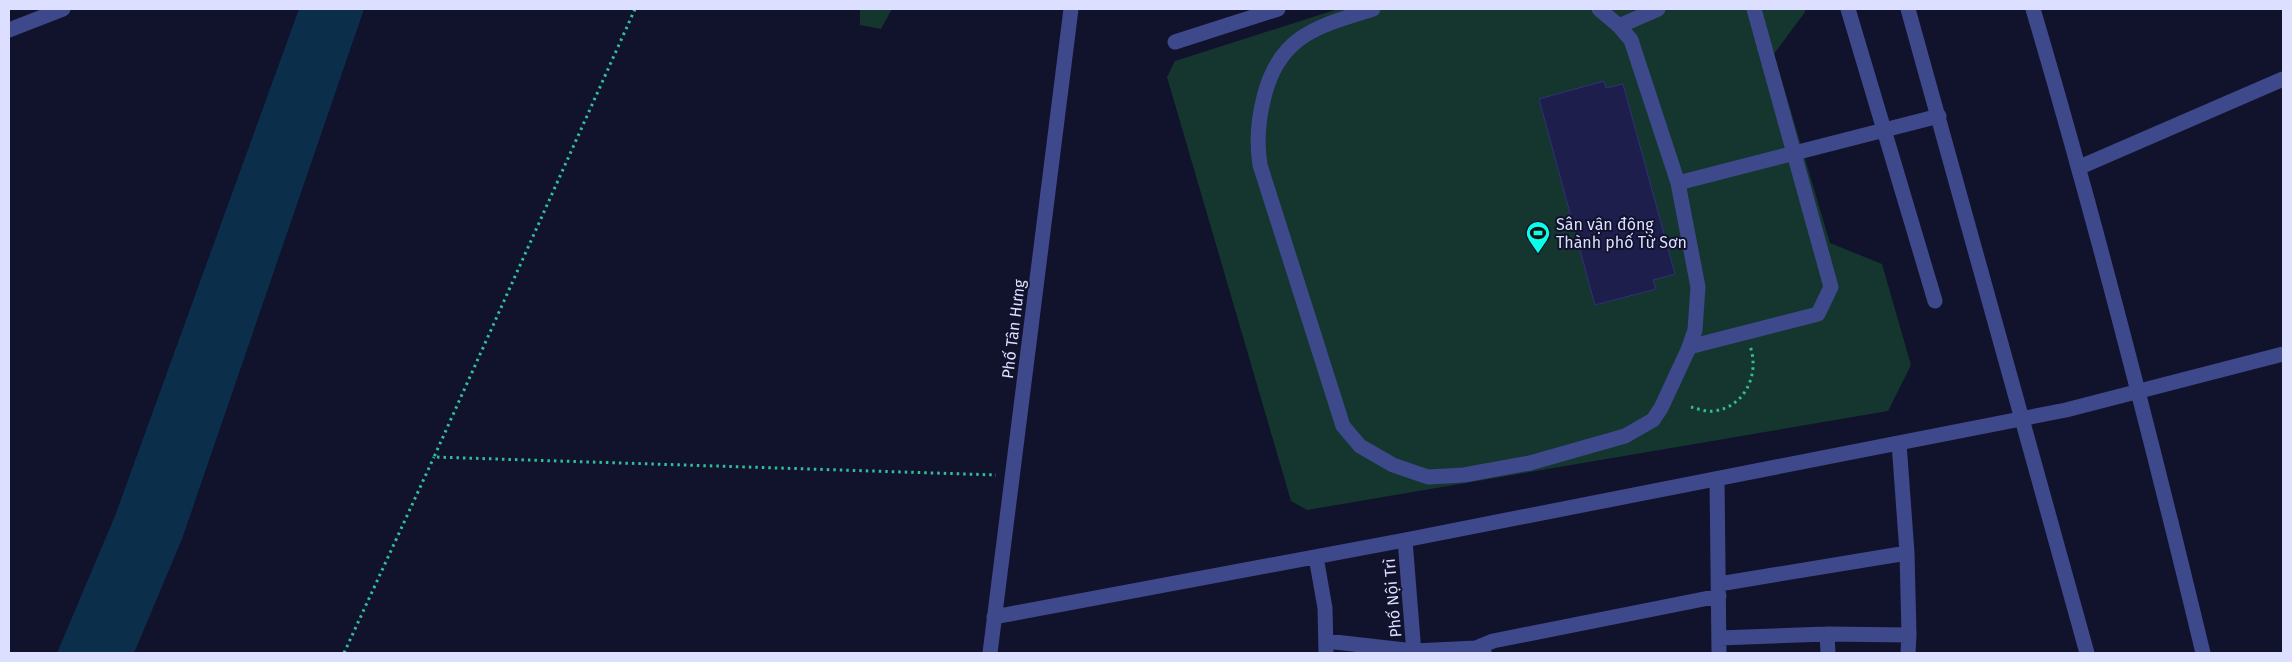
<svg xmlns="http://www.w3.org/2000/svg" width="2292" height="662" viewBox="0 0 2292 662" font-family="'Fira Sans',sans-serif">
	<rect width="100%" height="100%" fill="#11122c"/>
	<path fill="#14362e" d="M860 9H892L881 29 860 25Z
		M1338 9H1805V12L1774 54 1830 243 1882 264 1911 365 1888 411 1307 510 1291 501 1167 77 1175 61Z"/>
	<path fill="#0b2f4b" d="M299 9H364L182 539 134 653H57L115 516Z"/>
	<path fill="#1e1e4d" stroke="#303079" d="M1604 81 1606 88 1623 84 1675 274 1653 280 1656 289 1595 305 1539 99Z"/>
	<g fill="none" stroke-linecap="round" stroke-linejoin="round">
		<path stroke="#31be9b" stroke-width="3" stroke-dasharray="2.5 4" stroke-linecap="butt" d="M635 9 434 457 996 475
			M1691 407C1698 409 1706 412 1714 411 1745 407 1760 374 1750 346
			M344 653 434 457"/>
		<path stroke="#3d498a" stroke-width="15" d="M1373 9C1319 26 1279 35 1264 97 1258 120 1256 140 1260 165L1343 426 1360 446 1393 465 1428 477 1464 475 1530 463 1625 436 1653 420 1661 408 1688 350 1695 330 1698 287 1678 183 1631 40 1619 26 1599 9
			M1848 9 1935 301
			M1908 9 2087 653
			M2033 9C2096 222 2151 437 2203 653
			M1619 26 1658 9
			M9 30 63 9
			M1175 42 1278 9
			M2080 167 2283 79
			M1678 183 1939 116
			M1689 347 1818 314 1831 287 1754 9
			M1717 479 1719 653
			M1405 540 1414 653
			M1316 557 1325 608 1326 653
			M1719 584 1907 553
			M994 617 1405 540 2066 410 2283 354
			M1827 634 1828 653
			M1720 638 1827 634 1909 635 1907 553 1899 443
			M1326 641 1414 651 1476 648 1484 652
			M1476 648 1493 641 1719 596
			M990 653 1071 9
			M1908 653 1909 635"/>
	</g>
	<defs>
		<g id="stadium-pin" transform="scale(1.25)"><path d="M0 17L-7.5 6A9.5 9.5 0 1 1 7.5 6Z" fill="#0afee8" stroke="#11122c"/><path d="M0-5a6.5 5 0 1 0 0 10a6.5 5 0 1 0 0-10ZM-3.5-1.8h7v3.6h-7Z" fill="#111"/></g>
	</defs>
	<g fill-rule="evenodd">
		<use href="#stadium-pin" x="1538" y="233"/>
	</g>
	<g text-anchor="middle" stroke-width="4" stroke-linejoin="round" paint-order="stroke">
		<g font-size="16" fill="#dcdfff" stroke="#11122c" text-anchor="start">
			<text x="1556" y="230">Sân vận động<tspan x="1556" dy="18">Thành phố Từ Sơn</tspan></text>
		</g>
		<g font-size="16" fill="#dcdfff" stroke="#11122c">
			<text transform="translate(1013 329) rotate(-83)" y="6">Phố Tân Hưng</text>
			<text transform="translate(1392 598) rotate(-95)" y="6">Phố Nội Trì</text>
		</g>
	</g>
	<rect width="2292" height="662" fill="none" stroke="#dcdfff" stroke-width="20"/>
</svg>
